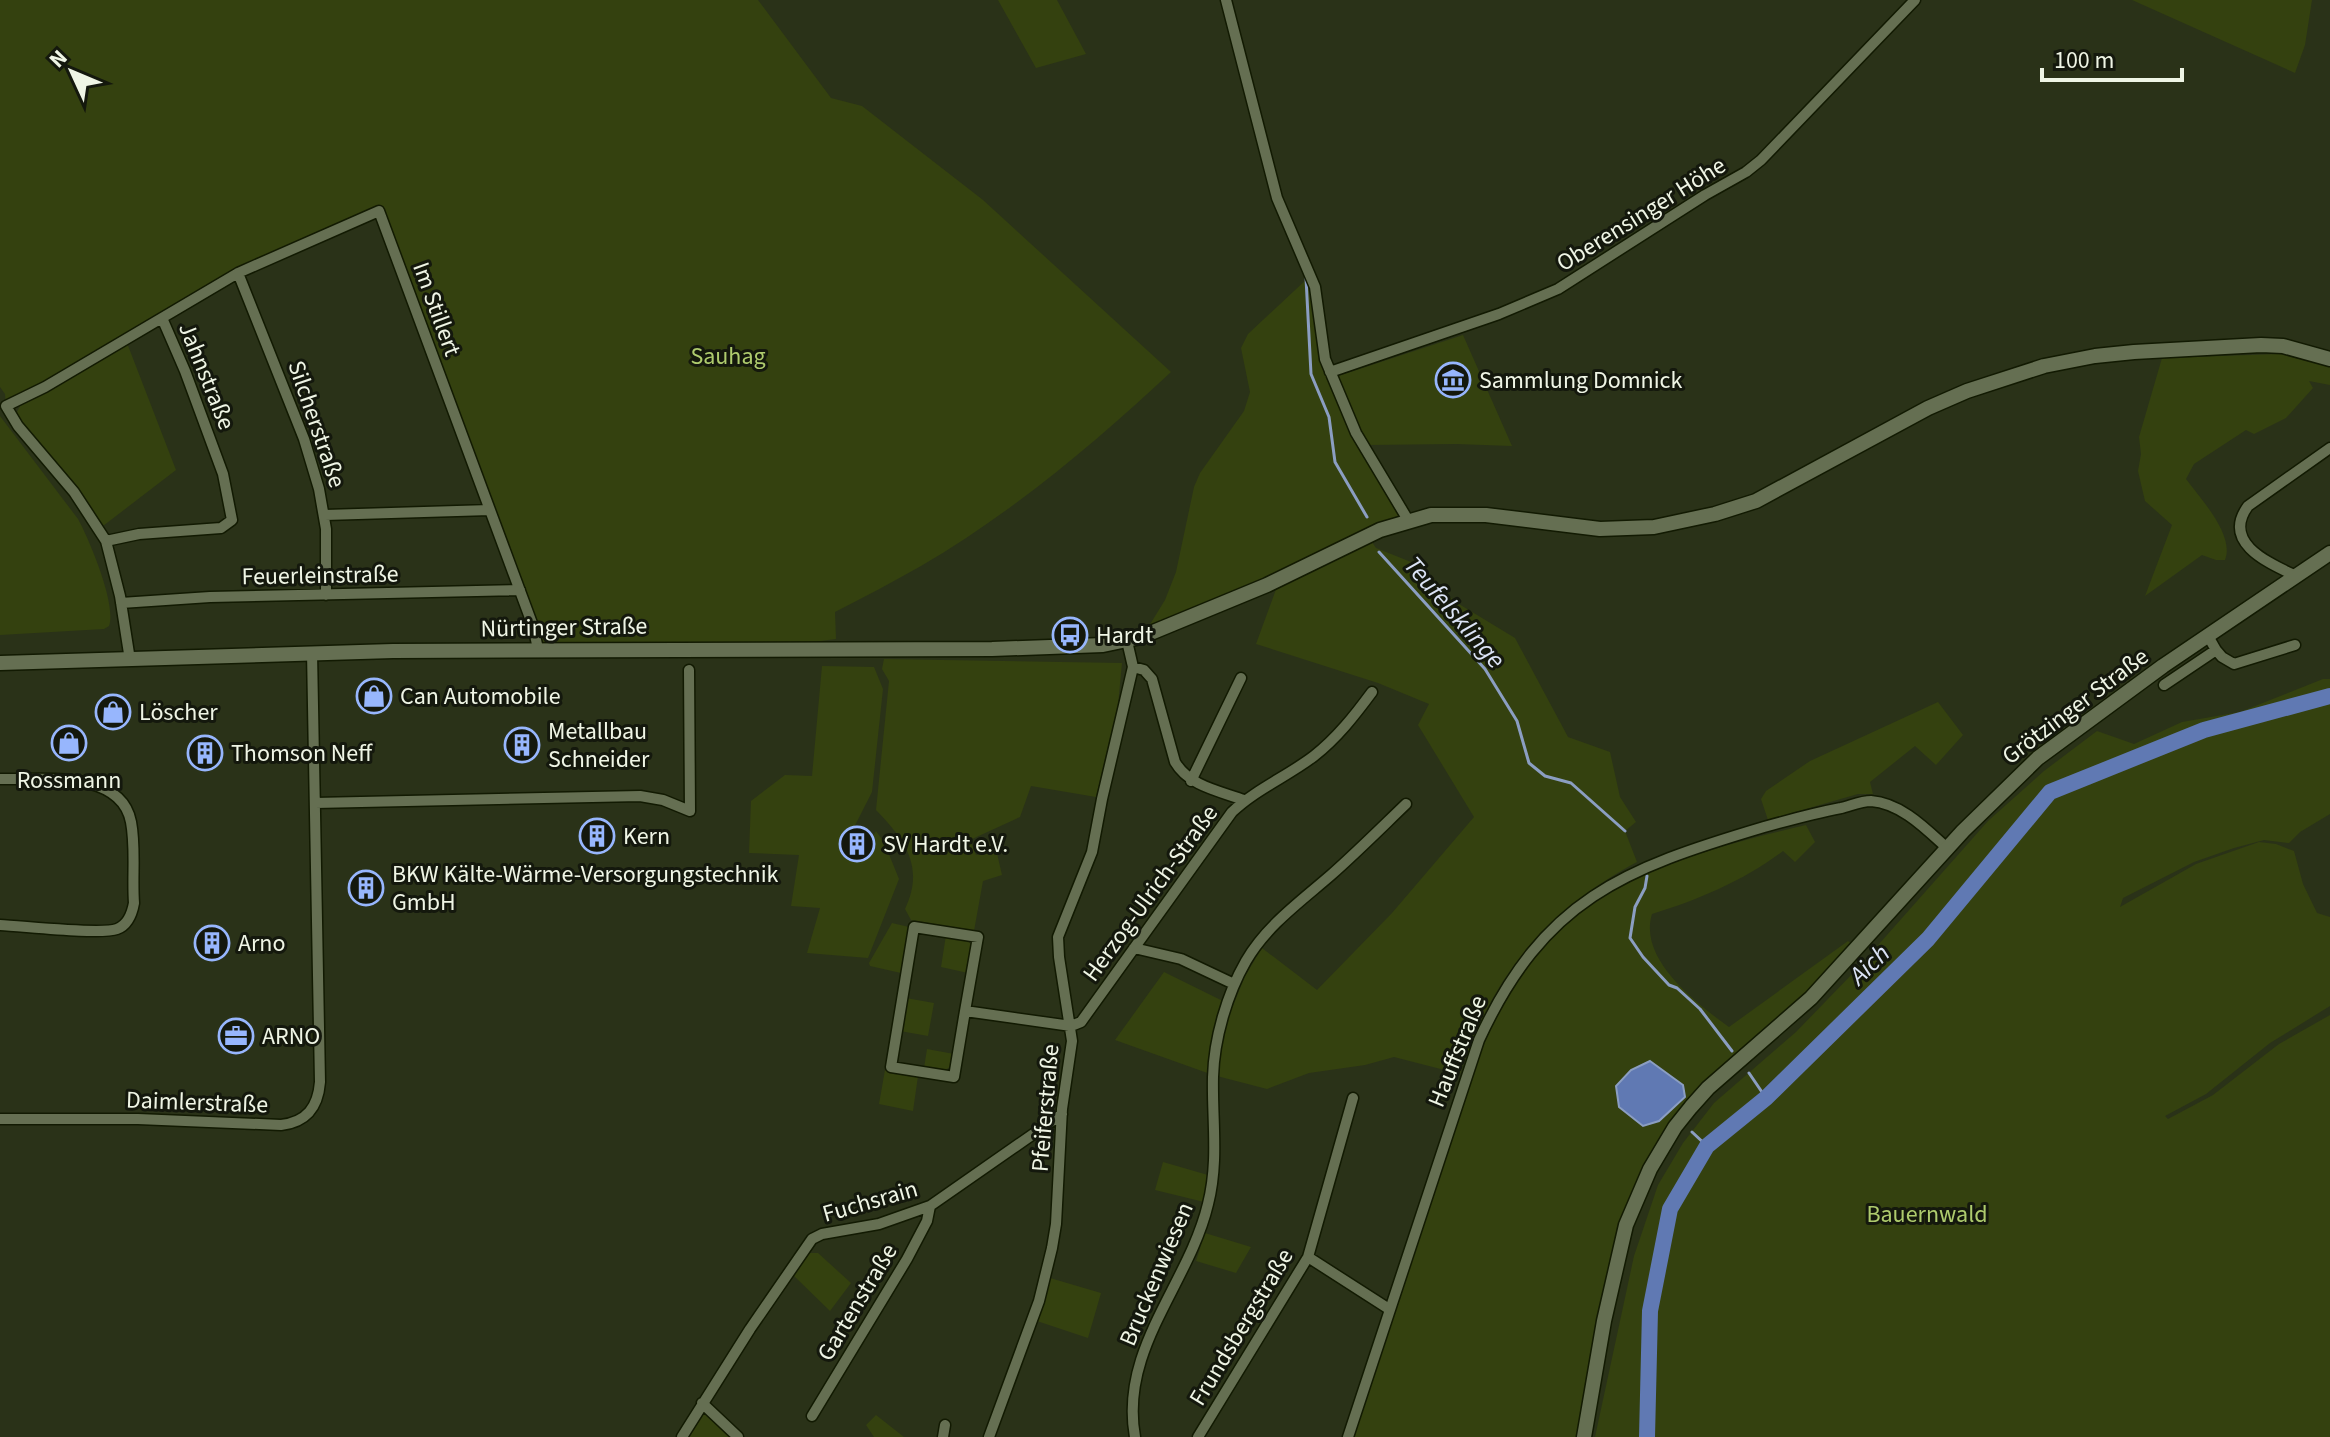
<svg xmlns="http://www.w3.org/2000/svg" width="2330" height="1437" viewBox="0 0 2330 1437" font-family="'Source Sans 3',sans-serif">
	<rect width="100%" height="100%" fill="#2a3218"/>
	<path fill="#34410f" d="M0 0H758L831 98 862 106 983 200 1171 372C1095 443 1012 513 921 566 893 582 864 597 835 612L836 639 759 649H538L379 211 274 257 6 406 5 394 0 387Z
		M998 0H1057L1086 54 1036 68Z
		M2132 0H2312L2305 45 2295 73Z
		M1309 277 1328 373 1400 515 1364 530 1376 548 1411 562 1434 579 1454 601 1515 638 1568 737 1610 752 1620 797 1636 822 1625 831 1637 862C1544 912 1493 975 1460 1074L1394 1057 1365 1065 1309 1073 1267 1089 1213 1075 1115 1040 1164 972 1233 1006 1245 976 1262 948 1317 990 1392 913 1474 817 1418 725 1429 704 1378 683 1256 644 1282 573 1149 626 1165 600 1176 572 1194 487 1200 473 1244 411 1250 392 1241 348 1248 334Z
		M1463 335 1512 446 1456 444 1366 445 1338 376Z
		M127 343 176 470 103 526 75 484 18 419 17 412 20 406Z
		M2280 354 2330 367V385L2309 381 2313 388 2286 418 2254 434 2246 430 2194 464 2186 479C2200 498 2235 535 2225 560H2216L2202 555 2145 596 2172 525 2145 501 2138 471 2141 454 2139 437 2162 358Z
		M0 416 78 519C89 539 117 605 109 626L104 629 0 635Z
		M884 659 1122 663 1118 705 1096 797 1031 786 1020 817 970 840 976 855 996 849 1002 875 983 881 974 931 911 920 905 909C925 867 905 840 876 810L889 681 882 669Z
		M822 666 874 667 883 689 872 792 842 851 859 861 876 831 884 842 899 879 868 958 807 953 820 908 791 906 799 855 749 853 751 801 785 775 812 776Z
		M2323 679H2330V814L2300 832 2289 843 2264 840 2234 848 2194 862 2123 898 2120 907 2196 864 2259 842 2276 844 2294 851 2303 884 2317 913 2330 917V1006L2270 1043 2206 1094 2165 1116 2168 1119 2213 1095 2279 1044 2330 1015V1437H1595L1634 1256 1658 1185 1683 1143 1714 1103 1796 1032 1856 970 1988 821 2044 771 2097 731 2134 744 2182 722 2240 712Z
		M1938 702 1963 735 1936 765 1915 746 1870 782 1873 794H1858L1768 820 1761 799 1766 791 1810 761Z
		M1806 825 1815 842 1795 862 1783 851C1745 880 1698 900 1652 914 1638 959 1696 1003 1729 1027L1848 941 1853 945 1770 1031 1648 1164 1579 1437H1354L1474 1069C1486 1040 1496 1012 1513 986 1581 881 1692 852 1806 825Z
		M892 923 909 927 901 973 870 966 869 963Z
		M946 935 965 938 971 944 968 973 941 967Z
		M906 998 934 1003 928 1036 900 1031Z
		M927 1049 954 1054 952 1065 943 1072 924 1068Z
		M885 1070 918 1076 913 1111 879 1104Z
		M1163 1162 1208 1175 1204 1202 1155 1190Z
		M1205 1233 1251 1247 1236 1273 1196 1261Z
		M808 1253H818L851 1283 830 1311 793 1275Z
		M1050 1278 1101 1293 1088 1338 1037 1321Z
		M703 1411 730 1437H688Z
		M876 1415 904 1437H874L866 1425Z"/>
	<path fill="#6079b3" stroke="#8b9ec2" stroke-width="2" d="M1650 1061 1683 1085 1685 1097 1659 1121 1643 1126 1619 1107 1616 1086 1631 1070Z"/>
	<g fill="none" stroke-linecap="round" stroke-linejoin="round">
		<path stroke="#8b9ec2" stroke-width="3" d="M1306 278 1311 374 1329 417 1335 462 1367 517
			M1379 552 1485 669 1517 721 1529 763 1545 776 1571 783 1625 831
			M1647 876 1645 888 1635 907 1630 938 1643 957 1669 985 1677 988 1700 1009 1732 1051
			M1749 1073 1766 1098
			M1692 1132 1707 1146"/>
		<path stroke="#6079b3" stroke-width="16" d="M1647 1437 1650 1311 1670 1209 1707 1146 1766 1098 1928 939 2050 792 2204 730 2330 696"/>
		<g stroke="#121a02" stroke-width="13">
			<path id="street" d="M1226 0 1277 198 1315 287 1325 359 1356 433 1408 520
				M238 273 304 439 319 489 326 529V595
				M1330 372 1499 314 1558 289 1705 195 1746 172 1761 160 1915 0
				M325 515 490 510
				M106 541 139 534 221 528 232 520 223 474 185 371 162 318
				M2296 576C2269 563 2221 543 2248 506L2330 448
				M121 603 210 597 520 590
				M2216 650 2222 657 2234 664 2295 645
				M130 660 120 596 106 541 74 492 18 426 6 406 45 387 238 273 379 211 533 626 538 649
				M1133 667 1144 670 1152 679 1175 762C1189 786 1219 791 1244 800
				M2164 685 2216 650 2208 636
				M0 779C41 780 121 769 131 822 136 848 132 877 134 903 132 914 128 925 117 929 100 935 23 926 0 925
				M1191 781 1241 678
				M315 803 640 796 663 800 690 811 689 670
				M1134 948 1181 959 1234 984
				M965 1011 978 937 914 927 891 1067 954 1077 965 1011 1071 1026 1081 1022 1232 812C1256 789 1288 776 1314 756 1337 738 1355 715 1372 692
				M0 1119H138L281 1125C307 1122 318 1107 320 1082L312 652
				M1308 1257 1389 1309
				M702 1403 738 1437
				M812 1416 907 1259 927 1221 930 1206
				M682 1437 750 1329 812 1239 822 1234 879 1224 930 1206 1062 1114
				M943 1437 945 1425
				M989 1437 1039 1301 1052 1248 1056 1224 1062 1109 1072 1041 1059 957 1058 937 1092 852 1102 799 1133 667 1127 641
				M1135 1437C1119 1349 1189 1284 1208 1204 1219 1161 1212 1120 1213 1077 1214 1039 1227 994 1246 961 1266 926 1301 901 1331 875 1357 852 1381 828 1406 804
				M1198 1437 1308 1257 1353 1098
				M1348 1437 1479 1040C1544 899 1623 869 1764 827 1789 820 1815 813 1841 808 1850 806 1861 801 1871 801 1901 803 1926 829 1947 848"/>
		</g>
		<g stroke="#121a02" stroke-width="17">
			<path id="secondary" d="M0 663 393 651 992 649 1103 645 1141 637 1267 585 1380 530 1431 515H1486L1600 529 1654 527 1715 514 1756 501 1928 408 1967 391 2044 366 2095 356 2134 352 2261 345 2283 346 2330 359
				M1584 1437 1604 1321 1626 1225 1650 1169 1675 1127 1691 1107 1708 1088 1811 998 1963 831 2038 758 2163 666 2330 553"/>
		</g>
		<use href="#street" stroke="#656f52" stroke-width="10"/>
		<use href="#secondary" stroke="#656f52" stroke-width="14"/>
	</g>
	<defs>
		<g id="museum-ring" transform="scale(1.8)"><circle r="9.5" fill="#14180d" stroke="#97b6fd" stroke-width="1.5"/><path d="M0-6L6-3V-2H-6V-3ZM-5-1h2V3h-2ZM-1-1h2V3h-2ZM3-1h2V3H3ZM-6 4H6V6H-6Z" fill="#97b6fd"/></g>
		<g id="bus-ring" transform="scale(1.8)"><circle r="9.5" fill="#14180d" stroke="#97b6fd" stroke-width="1.5"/><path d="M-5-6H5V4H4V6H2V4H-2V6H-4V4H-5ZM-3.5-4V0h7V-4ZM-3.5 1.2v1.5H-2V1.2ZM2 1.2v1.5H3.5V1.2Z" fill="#97b6fd"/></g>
		<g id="shop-ring" transform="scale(1.8)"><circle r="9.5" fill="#14180d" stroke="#97b6fd" stroke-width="1.5"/><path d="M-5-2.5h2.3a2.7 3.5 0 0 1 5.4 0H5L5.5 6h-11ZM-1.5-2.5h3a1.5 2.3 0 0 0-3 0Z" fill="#97b6fd"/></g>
		<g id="building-ring" transform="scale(1.8)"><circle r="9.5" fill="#14180d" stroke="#97b6fd" stroke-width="1.5"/><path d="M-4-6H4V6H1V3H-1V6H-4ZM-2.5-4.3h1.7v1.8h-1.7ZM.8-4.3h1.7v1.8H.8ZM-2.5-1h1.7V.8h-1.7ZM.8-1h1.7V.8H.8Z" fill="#97b6fd"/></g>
		<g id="office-ring" transform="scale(1.8)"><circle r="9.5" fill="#14180d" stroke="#97b6fd" stroke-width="1.5"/><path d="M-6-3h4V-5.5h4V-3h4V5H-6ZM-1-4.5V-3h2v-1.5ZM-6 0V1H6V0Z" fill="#97b6fd"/></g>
	</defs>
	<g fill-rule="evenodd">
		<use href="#museum-ring" x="1453" y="380"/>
		<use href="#bus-ring" x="1070" y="635"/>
		<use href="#shop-ring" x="374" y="696"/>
		<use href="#shop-ring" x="113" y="712"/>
		<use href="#shop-ring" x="69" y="743"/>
		<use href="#building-ring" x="522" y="745"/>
		<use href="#building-ring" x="205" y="753"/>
		<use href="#building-ring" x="597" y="836"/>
		<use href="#building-ring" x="857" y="844"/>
		<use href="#building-ring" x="366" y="888"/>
		<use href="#building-ring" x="212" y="943"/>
		<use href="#office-ring" x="236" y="1036"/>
	</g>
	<g text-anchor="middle" stroke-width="6" stroke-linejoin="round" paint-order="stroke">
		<g font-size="24" fill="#eff5e5" stroke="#14180d">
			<text transform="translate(1641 214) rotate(-32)" y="8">Oberensinger Höhe</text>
			<text transform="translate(437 309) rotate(70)" y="8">Im Stillert</text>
			<text transform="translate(207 376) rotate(68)" y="8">Jahnstraße</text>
			<text transform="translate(317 424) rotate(71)" y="8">Silcherstraße</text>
			<text transform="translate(320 575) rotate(-1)" y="8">Feuerleinstraße</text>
			<text transform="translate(564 627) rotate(-1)" y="8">Nürtinger Straße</text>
			<text transform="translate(2075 706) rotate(-37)" y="8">Grötzinger Straße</text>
			<text transform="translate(1150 893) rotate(-54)" y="8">Herzog-Ulrich-Straße</text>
			<text transform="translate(1457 1051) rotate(-68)" y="8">Hauffstraße</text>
			<text transform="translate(197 1102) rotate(2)" y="8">Daimlerstraße</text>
			<text transform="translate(1045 1108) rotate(-85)" y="8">Pfeiferstraße</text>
			<text transform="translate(870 1201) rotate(-16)" y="8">Fuchsrain</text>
			<text transform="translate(1156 1274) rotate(-67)" y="8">Bruckenwiesen</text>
			<text transform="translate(857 1302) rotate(-59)" y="8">Gartenstraße</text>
			<text transform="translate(1241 1327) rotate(-59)" y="8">Frundsbergstraße</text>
		</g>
		<g font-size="24" fill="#aecb6d" stroke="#14180d">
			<text x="728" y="364">Sauhag</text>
			<text x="1927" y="1222">Bauernwald</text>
		</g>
		<g font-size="24" fill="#eff5e5" stroke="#14180d" text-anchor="start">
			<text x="1479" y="388">Sammlung Domnick</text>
			<text x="1096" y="643">Hardt</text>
			<text x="400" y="704">Can Automobile</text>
			<text x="139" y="720">Löscher</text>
			<text x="548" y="739">Metallbau<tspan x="548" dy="28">Schneider</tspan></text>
			<text x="231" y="761">Thomson Neff</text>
			<text x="69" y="788" text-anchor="middle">Rossmann</text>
			<text x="623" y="844">Kern</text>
			<text x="883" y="852">SV Hardt e.V.</text>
			<text x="392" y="882">BKW Kälte-Wärme-Versorgungstechnik<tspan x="392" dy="28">GmbH</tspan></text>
			<text x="238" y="951">Arno</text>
			<text x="262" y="1044">ARNO</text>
		</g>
		<g font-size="26" font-style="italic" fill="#dce4f6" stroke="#14180d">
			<text transform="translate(1455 612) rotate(49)" y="9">Teufelsklinge</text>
			<text transform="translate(1869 964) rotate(-44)" y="9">Aich</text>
		</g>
	</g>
	<g transform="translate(72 72) rotate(314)" stroke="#14180d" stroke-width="6" paint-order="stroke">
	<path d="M0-6L14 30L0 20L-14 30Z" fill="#eff5e5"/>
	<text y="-12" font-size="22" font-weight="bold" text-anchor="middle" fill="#eff5e5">N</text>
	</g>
	<path d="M2042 68v12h140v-12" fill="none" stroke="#eff5e5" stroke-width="4"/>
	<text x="2054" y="68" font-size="24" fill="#eff5e5" stroke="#14180d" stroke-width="6" paint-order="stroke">100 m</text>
</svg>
